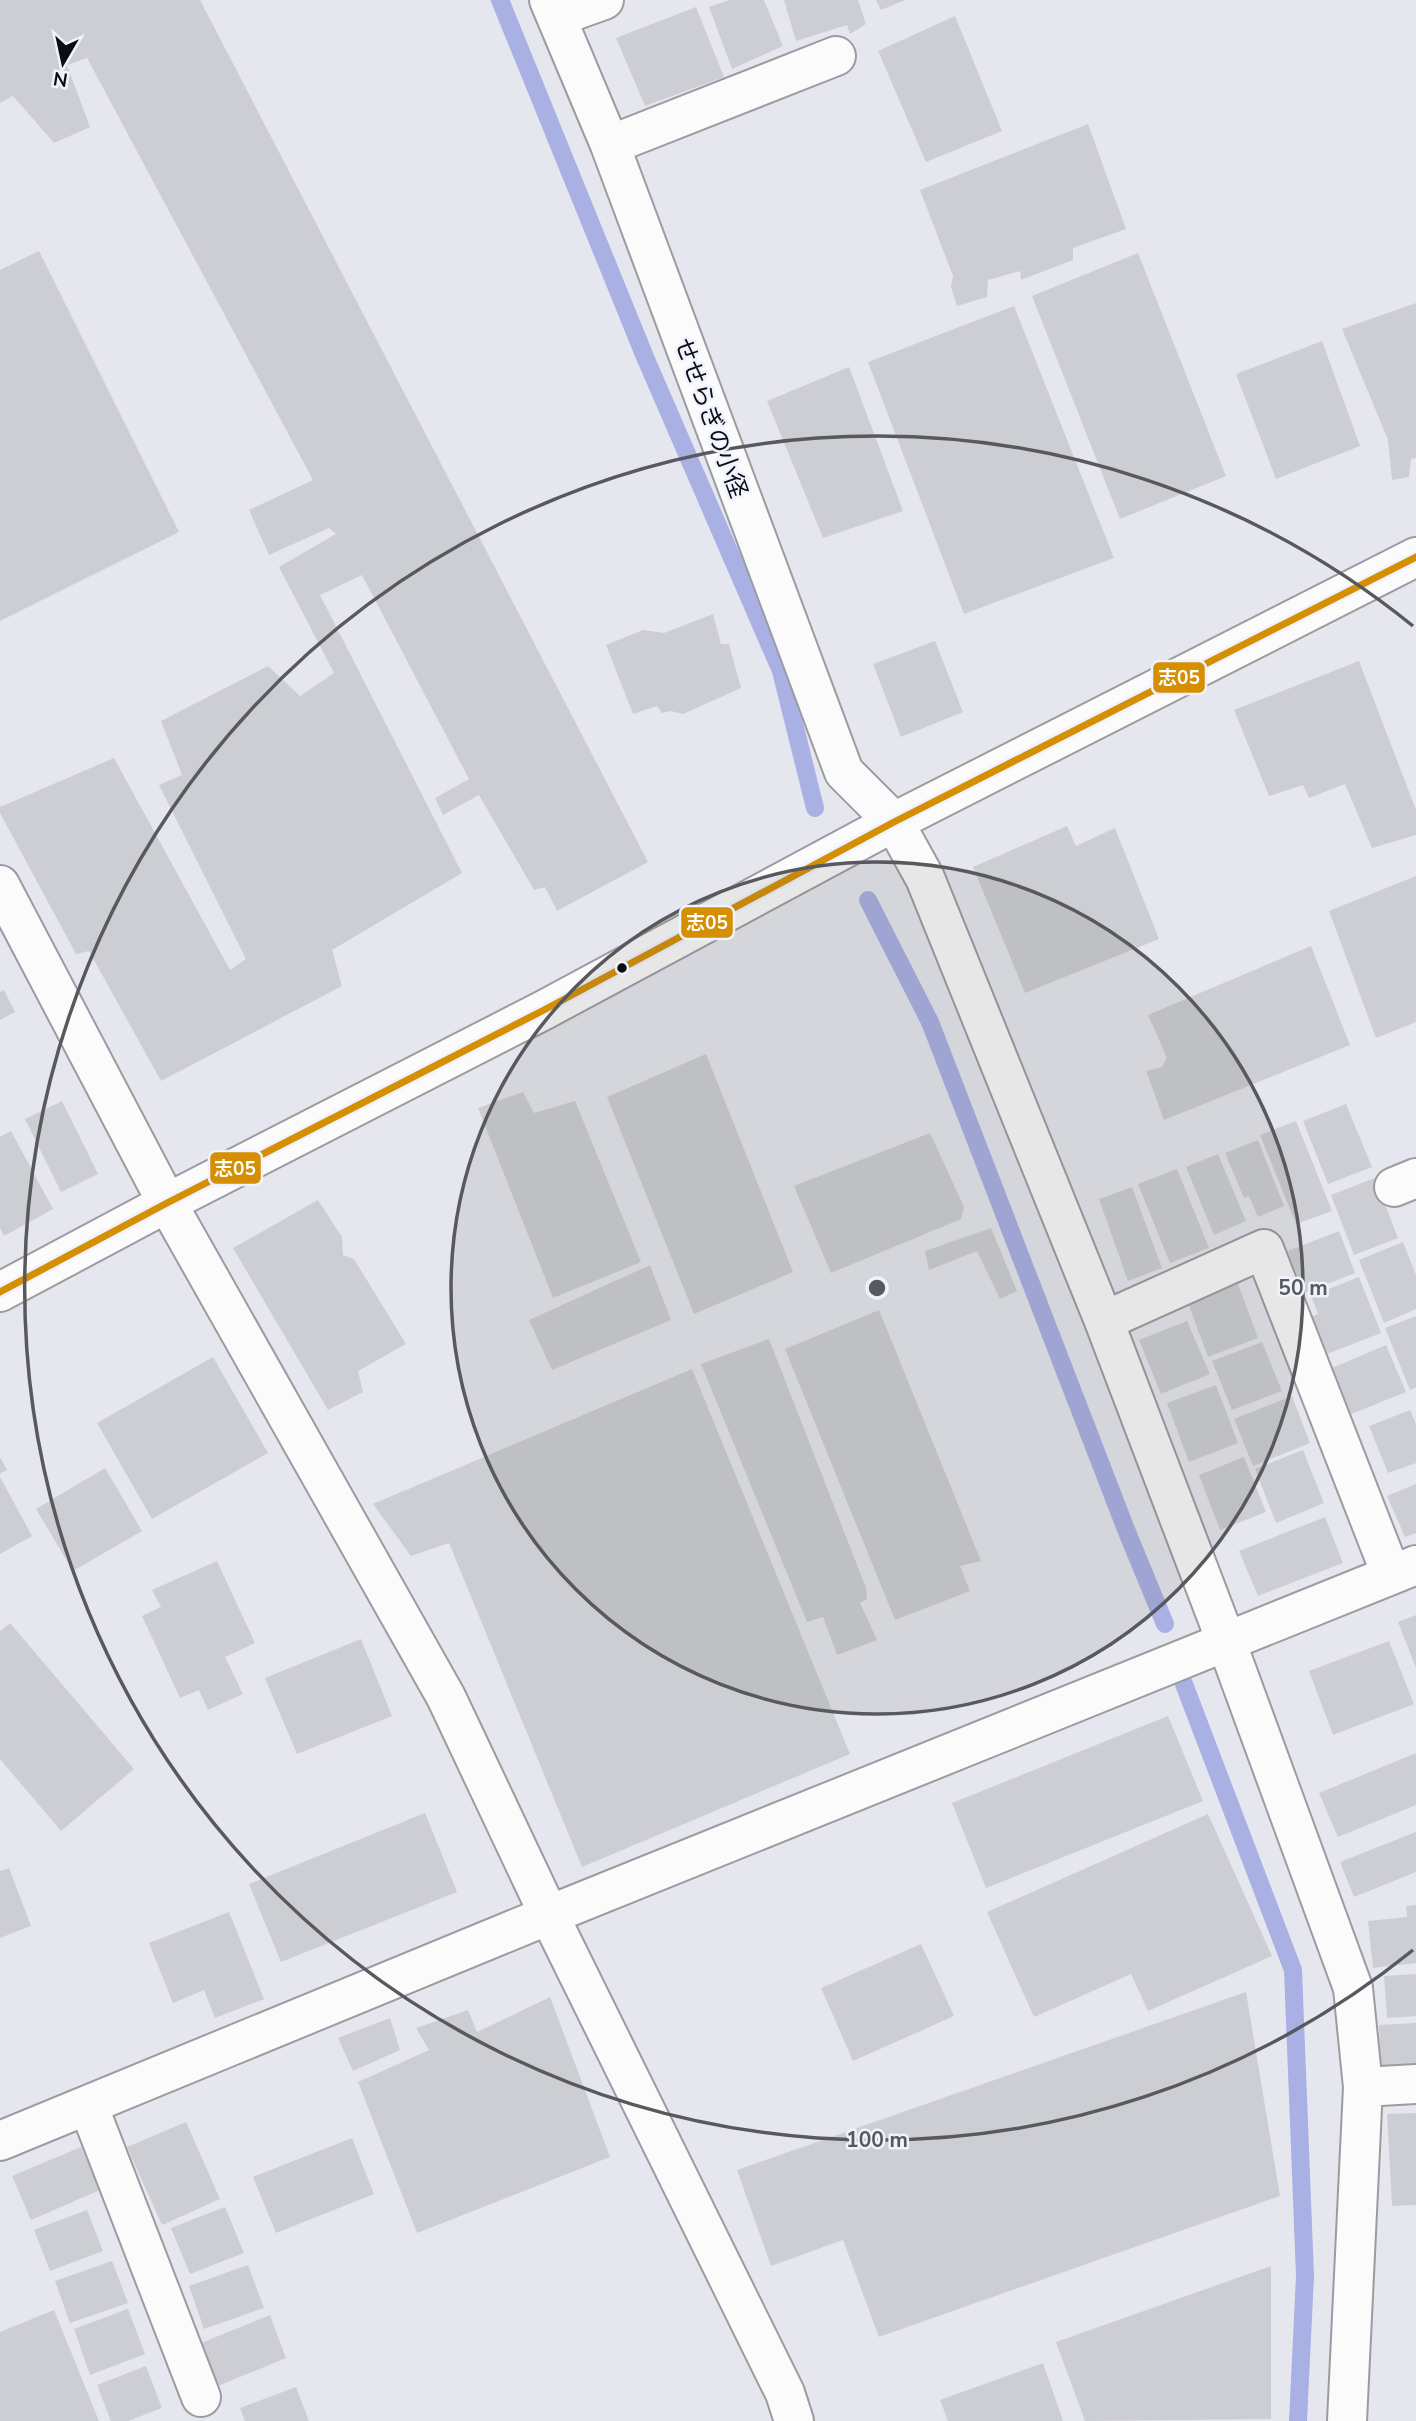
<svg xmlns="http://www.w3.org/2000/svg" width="1416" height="2421" viewBox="0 0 1416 2421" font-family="'Nunito Sans','Noto Sans JP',sans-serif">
	<rect width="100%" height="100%" fill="#e6e7ee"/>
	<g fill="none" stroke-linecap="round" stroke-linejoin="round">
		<path stroke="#a9b0e4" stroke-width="18" d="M500 0 645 357 781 671 815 808
			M868 900 930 1022 1127 1532 1165 1624
			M1184 1684 1293 1970 1305 2276 1298 2421"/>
	</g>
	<path fill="#cdced3" d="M0 0H200L648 862 557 911 545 887 534 890 479 795 443 815 435 798 469 779 362 575 320 595 462 873 332 950 342 986 161 1081 89 951 76 954 0 813V807L114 758 230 970 246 959 159 785 182 775 161 721 268 666 300 696 334 673 279 567 336 534 329 528 269 555 249 510 313 480 87 58 67 65 90 127 54 143 13 96 0 103Z
		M729 0H764L783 46 732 69 709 7Z
		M784 0H858L866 24 850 34 847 25 796 41Z
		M876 0H905L881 10Z
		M696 7 724 77 645 106 616 38Z
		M955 16 1002 131 926 162 878 51Z
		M1088 124 1126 229 1073 248V260L1021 280 1020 271 988 280 987 297 957 306 951 287 953 276 920 190Z
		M39 251 179 532 0 621V270Z
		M1138 253 1226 476 1120 519 1032 296Z
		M1416 303V458L1411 459 1409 477 1392 480 1388 440 1342 329Z
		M1014 306 1114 558 964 614 868 362Z
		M1322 341 1360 446 1276 479 1236 374Z
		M849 367 903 511 823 538 767 401Z
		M713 614 721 644H729L741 688 683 714 671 711 662 713 657 706 633 714 606 645 643 630 664 633Z
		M935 641 963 712 901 737 873 664Z
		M1359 661 1416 810V835L1372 848 1345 784 1309 798 1303 785 1269 796 1234 710Z
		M1067 826 1076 846 1115 828 1159 939 1025 993 973 867Z
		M1416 876V1022L1376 1038 1329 911Z
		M1311 946 1350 1045 1164 1120 1146 1071 1162 1067 1167 1058 1148 1015Z
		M4 990 15 1012 0 1020V992Z
		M706 1054 793 1272 694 1314 607 1097Z
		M523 1092 534 1113 575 1101 641 1262 553 1298 478 1108Z
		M62 1101 98 1174 61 1192 25 1119Z
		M1346 1104 1372 1167 1328 1184 1303 1121Z
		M1296 1121 1332 1211 1296 1224 1260 1135Z
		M11 1131 53 1209 4 1236 0 1228V1137Z
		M930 1133 964 1207 961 1219 831 1273 794 1186Z
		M1258 1140 1284 1206 1258 1217 1249 1196 1244 1198 1225 1153Z
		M1218 1154 1246 1221 1214 1235 1186 1167Z
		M1177 1169 1209 1248 1170 1263 1138 1184Z
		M1375 1178 1398 1238 1354 1255 1331 1195Z
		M1132 1187 1162 1268 1128 1281 1099 1199Z
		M318 1200 342 1237 343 1255 354 1259 406 1344 358 1371 363 1392 328 1410 233 1248Z
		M991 1228 1017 1291 1000 1299 977 1251 929 1270 925 1251Z
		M1339 1231 1355 1273 1304 1293 1288 1251Z
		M1403 1242 1416 1275V1309L1384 1323 1359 1260Z
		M650 1265 671 1320 552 1370 529 1320Z
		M1359 1277 1381 1333 1324 1355 1309 1317 1318 1314 1311 1296Z
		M1238 1284 1258 1338 1208 1357 1188 1303Z
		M879 1310 981 1561 960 1566 970 1591 895 1620 785 1349Z
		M1416 1316V1387L1410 1390 1385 1328Z
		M1187 1321 1210 1374 1161 1394 1139 1340Z
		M769 1339 866 1588 867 1599 860 1603 877 1640 837 1655 823 1617 807 1622 701 1364Z
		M1262 1342 1282 1391 1232 1410 1212 1361Z
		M1386 1345 1406 1392 1349 1415 1330 1369Z
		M213 1357 268 1453 152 1519 97 1423Z
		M692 1369 850 1754 582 1867 449 1543 411 1556 373 1504Z
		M1216 1385 1238 1443 1189 1462 1167 1403Z
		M1292 1396 1310 1443 1253 1466 1234 1419Z
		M1410 1410 1416 1424V1463L1388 1473 1369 1426Z
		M1303 1450 1324 1503 1276 1523 1255 1469Z
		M0 1457 7 1470 0 1474Z
		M1244 1457 1266 1512 1220 1530 1199 1475Z
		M105 1468 142 1531 73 1571 36 1509Z
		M0 1477 32 1536 0 1554Z
		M1416 1484V1533L1405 1537 1387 1496Z
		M1325 1517 1343 1563 1258 1596 1239 1551Z
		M217 1561 255 1643 225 1657 243 1694 208 1710 199 1690 180 1698 142 1616 161 1607 152 1590Z
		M1416 1615V1668L1398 1622Z
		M10 1623 134 1769 61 1831 0 1759V1631Z
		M361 1639 392 1716 297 1754 265 1678Z
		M1389 1641 1414 1704 1333 1735 1309 1671Z
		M1168 1716 1203 1801 986 1888 952 1803Z
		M1416 1753V1805L1338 1837 1319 1793Z
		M425 1813 457 1892 281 1962 249 1884Z
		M1208 1814 1272 1956 1148 2011 1131 1974 1034 2017 987 1912Z
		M1416 1832V1872L1354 1897 1340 1862Z
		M9 1868 31 1926 0 1938V1871Z
		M1416 1905V1963L1373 1968 1368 1921 1407 1917 1406 1906Z
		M229 1912 264 1999 215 2018 204 1990 173 2003 149 1943Z
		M921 1944 954 2016 853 2061 821 1988Z
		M1416 1974V2016L1387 2018 1384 1976Z
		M1246 1992 1280 2196 879 2337 843 2240 771 2266 737 2170Z
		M550 1997 610 2157 417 2233 358 2082 429 2050 416 2028 468 2010 477 2032Z
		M390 2018 400 2050 353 2071 338 2038Z
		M1416 2023V2068L1381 2070 1379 2025Z
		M1416 2113V2205L1392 2206 1387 2114Z
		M186 2122 220 2199 162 2225 127 2147Z
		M352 2138 374 2194 276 2233 253 2177Z
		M81 2147 100 2190 31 2220 12 2176Z
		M225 2207 244 2253 190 2274 171 2228Z
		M87 2210 103 2251 50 2271 34 2230Z
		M112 2261 128 2303 70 2323 55 2281Z
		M248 2265 264 2308 204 2329 189 2286Z
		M1271 2266V2419L1085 2421 1056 2342Z
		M128 2309 145 2354 90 2375 74 2329Z
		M54 2310 99 2421H0V2332Z
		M270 2315 286 2358 218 2386 201 2343Z
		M1043 2363 1063 2421H948L940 2400Z
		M146 2366 162 2408 128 2421H111L97 2385Z
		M296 2387 309 2421H245L240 2408Z"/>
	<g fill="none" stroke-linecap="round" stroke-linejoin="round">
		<g stroke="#9b9ca1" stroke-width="42">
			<path id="minor" d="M549 0 610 145 844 772 894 822 925 878 1104 1321 1226 1641 1353 1988 1363 2087 1347 2421
				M556 17 604 0
				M610 145 836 56
				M0 885 167 1203 446 1697 549 1915 785 2393 794 2421
				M1394 1187 1416 1178
				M1104 1321 1264 1249 1391 1574
				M1363 2087 1416 2084
				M88 2105 201 2397
				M0 2141 549 1915 1416 1565"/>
		</g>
		<g stroke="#9b9ca1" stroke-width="42">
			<path id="major" d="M0 1292 167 1203 544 1010 894 822 1416 557"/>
		</g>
		<use href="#minor" stroke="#fbfbfc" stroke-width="38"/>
		<use href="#major" stroke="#fbfbfc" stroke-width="38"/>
		<g stroke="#f0f2fe" stroke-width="12">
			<path id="bus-1" d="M0 1292 167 1203 544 1010 894 822 1416 557"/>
		</g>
		<use href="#bus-1" stroke="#d48f03" stroke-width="7"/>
	</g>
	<circle cx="877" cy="1288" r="426" fill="#58595e" fill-opacity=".12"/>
	<g fill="none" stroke="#58595e" stroke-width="3.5">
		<circle cx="877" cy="1288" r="426"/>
		<path d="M1413 1950A852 852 0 1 1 1413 626"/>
	</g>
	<circle fill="#0c0d11" stroke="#f0f2fe" stroke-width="2.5" cx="622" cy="968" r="6"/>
	<g text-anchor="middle" stroke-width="5" stroke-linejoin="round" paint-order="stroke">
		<g font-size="24" fill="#0c0d11" stroke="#f0f2fe">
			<text transform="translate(711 418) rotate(70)" y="8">せせらぎの小径</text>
		</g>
	</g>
	<circle cx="877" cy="1288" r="10" fill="#58595e" stroke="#f0f2fe" stroke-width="3.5"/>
	<g font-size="21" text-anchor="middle" font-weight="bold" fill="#58595e" stroke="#f0f2fe" stroke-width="5" stroke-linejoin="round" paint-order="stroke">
		<text x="1303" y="1295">50 m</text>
		<text x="877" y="2147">100 m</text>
	</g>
	<g stroke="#f0f2fe" stroke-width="2.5">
		<rect x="1152" y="661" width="54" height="33" rx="7" fill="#d48f03"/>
		<rect x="680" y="906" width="54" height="33" rx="7" fill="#d48f03"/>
		<rect x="209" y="1151" width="53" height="34" rx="7" fill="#d48f03"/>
	</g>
	<g font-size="19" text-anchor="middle" font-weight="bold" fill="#fff">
		<text x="1179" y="684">志05</text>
		<text x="707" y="929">志05</text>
		<text x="235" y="1175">志05</text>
	</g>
	<g transform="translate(63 63) rotate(189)" stroke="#f0f2fe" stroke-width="5" paint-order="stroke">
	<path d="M0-5L12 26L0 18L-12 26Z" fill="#0c0d11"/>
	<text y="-10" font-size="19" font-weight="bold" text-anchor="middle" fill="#0c0d11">N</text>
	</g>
</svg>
